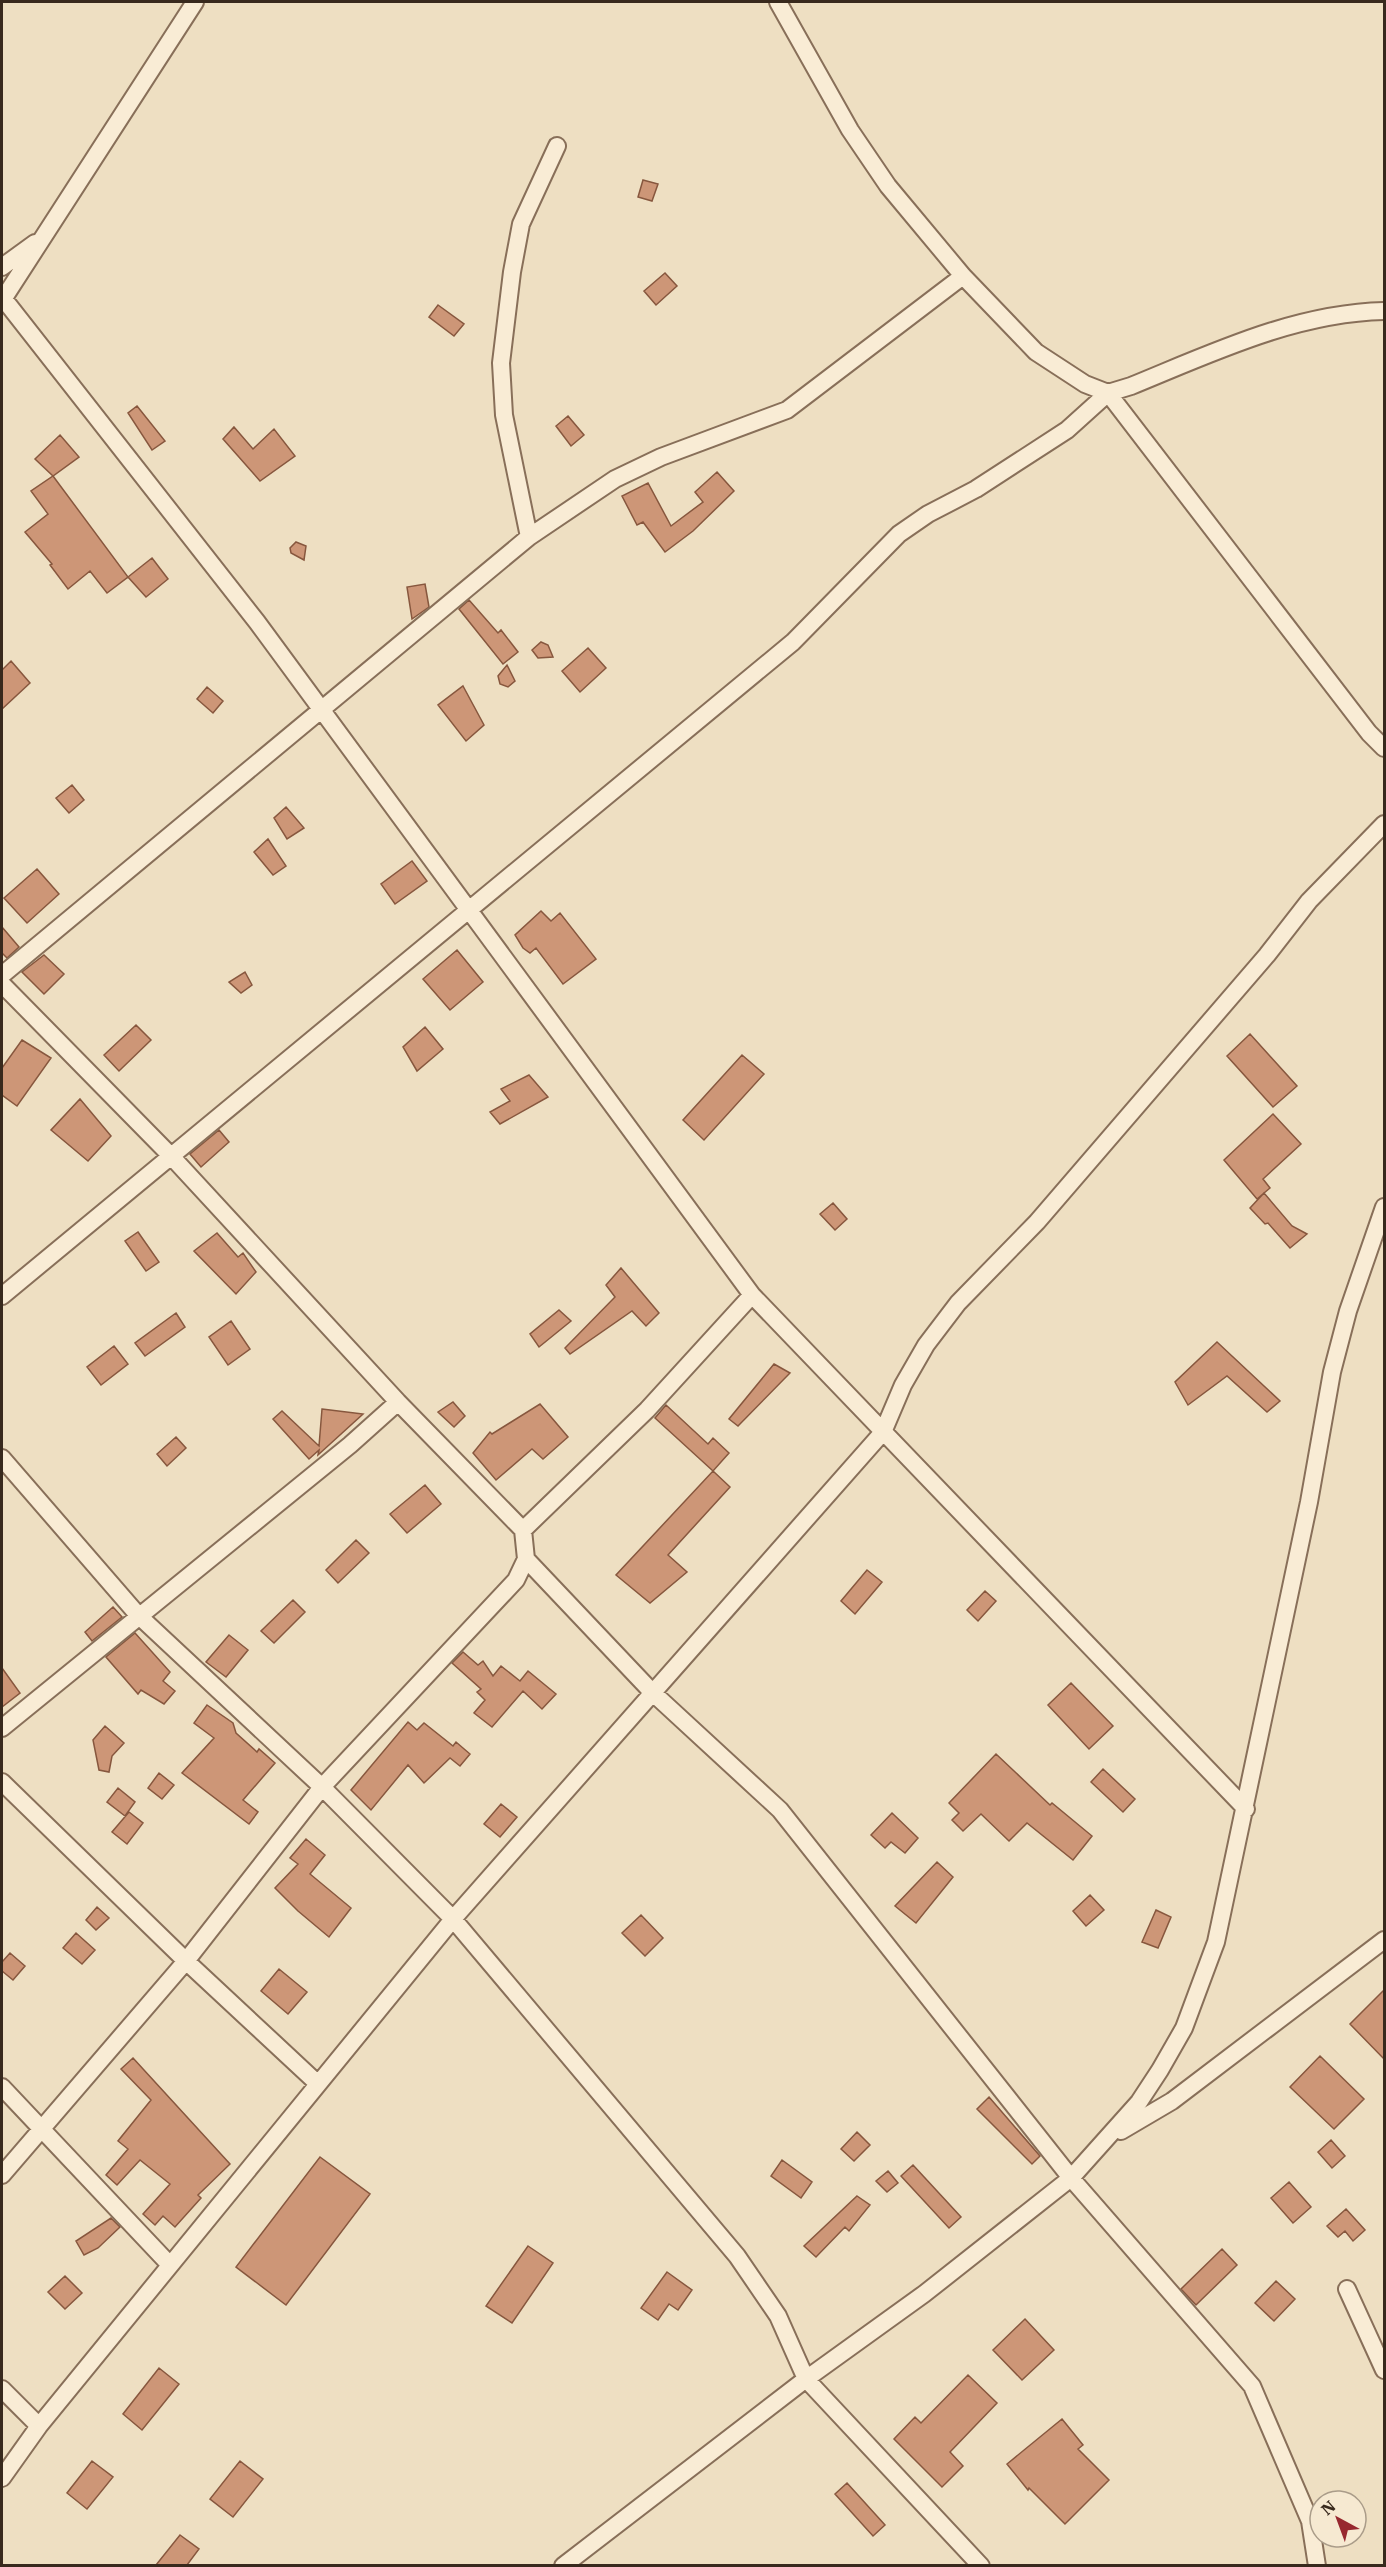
<svg xmlns="http://www.w3.org/2000/svg" width="1386" height="2567" viewBox="0 0 1386 2567" font-family="'IBM Plex Serif',serif">
	<rect width="100%" height="100%" fill="#eedfc2"/>
	<path fill="#cd9677" stroke="#87573e" stroke-width="1.5" d="M643 180 658 184 652 201 638 197Z
		M665 273 677 286 656 305 644 291Z
		M438 305 464 324 454 336 429 317Z
		M137 406 165 441 152 450 128 413Z
		M568 416 584 435 571 446 556 426Z
		M234 427 253 449 274 429 295 456 260 481 223 439Z
		M60 435 79 457 53 476 35 459Z
		M717 472 734 491 693 531 665 552 643 522 637 525 622 496 648 483 671 526 703 502 695 492Z
		M53 476 128 577 107 593 90 571 68 589 50 565 52 564 25 532 48 514 31 491Z
		M296 542 306 546 304 560 291 553 290 548Z
		M152 558 168 579 146 597 128 577Z
		M425 584 429 607 412 619 407 587Z
		M469 600 498 633 501 630 518 652 503 664 459 609Z
		M541 642 548 645 553 657 538 658 532 650Z
		M588 648 606 668 580 692 562 671Z
		M11 661 30 683 2 709V670Z
		M507 665 515 681 508 687 500 684 498 676Z
		M463 686 484 725 466 741 438 705Z
		M207 687 223 701 213 713 197 699Z
		M72 785 84 800 69 813 56 798Z
		M286 807 304 828 287 839 274 818Z
		M268 839 286 866 273 875 254 852Z
		M412 861 427 881 395 904 381 884Z
		M37 869 59 894 27 923 4 898Z
		M541 911 551 921 560 913 596 959 563 984 536 948 530 953 523 948 515 935Z
		M2 927 19 947 7 958 2 953Z
		M457 950 483 982 450 1010 423 979Z
		M44 955 64 974 44 994 22 972Z
		M245 972 252 985 241 993 229 982Z
		M136 1025 151 1040 119 1071 104 1055Z
		M425 1027 443 1049 417 1071 403 1047Z
		M1250 1034 1297 1086 1273 1107 1227 1056Z
		M22 1040 51 1058 17 1106 2 1095V1068Z
		M742 1055 764 1074 704 1140 683 1120Z
		M529 1075 548 1097 500 1124 490 1112 510 1101 501 1089Z
		M80 1099 111 1136 88 1161 51 1130Z
		M1273 1114 1301 1144 1263 1179 1270 1188 1257 1199 1224 1160Z
		M219 1130 229 1142 201 1167 190 1154Z
		M1264 1193 1292 1226 1307 1234 1290 1248 1268 1223 1265 1224 1250 1208Z
		M833 1203 847 1219 835 1230 820 1214Z
		M138 1232 159 1262 146 1271 125 1241Z
		M217 1233 238 1257 243 1253 256 1272 236 1294 194 1251Z
		M621 1268 659 1313 646 1326 632 1311 570 1354 565 1348 615 1297 606 1285Z
		M559 1310 571 1321 539 1347 530 1334Z
		M176 1313 185 1327 145 1356 135 1343Z
		M231 1321 250 1349 228 1365 209 1337Z
		M1217 1342 1280 1401 1267 1412 1227 1376 1188 1405 1175 1382Z
		M114 1346 128 1364 101 1385 87 1367Z
		M774 1364 790 1373 738 1426 729 1419Z
		M453 1402 465 1416 454 1427 438 1412Z
		M540 1404 568 1437 543 1459 532 1449 496 1480 473 1453 490 1432 492 1434Z
		M666 1405 708 1444 713 1438 729 1453 713 1471 655 1418Z
		M322 1409 363 1414 318 1455 319 1450 309 1459 273 1419 282 1411 319 1446Z
		M176 1437 186 1448 167 1466 157 1454Z
		M713 1471 730 1487 668 1555 687 1572 650 1603 616 1575Z
		M425 1485 441 1504 407 1533 390 1514Z
		M356 1540 369 1553 338 1583 326 1570Z
		M867 1570 882 1582 855 1614 841 1601Z
		M985 1591 996 1601 978 1621 967 1610Z
		M293 1600 305 1612 274 1643 261 1631Z
		M113 1607 122 1617 92 1641 85 1632Z
		M135 1633 170 1672 163 1681 175 1691 164 1704 141 1690 138 1694 106 1657Z
		M229 1635 248 1650 226 1677 206 1662Z
		M463 1652 478 1665 483 1661 493 1676 501 1666 520 1681 528 1671 556 1694 542 1709 523 1691 492 1727 474 1713 485 1700 477 1692 481 1689 452 1663Z
		M2 1668 20 1693 2 1707Z
		M1071 1683 1113 1726 1089 1749 1048 1705Z
		M207 1705 233 1723 236 1733 257 1752 259 1749 275 1763 243 1800 258 1812 249 1824 182 1773 214 1738 194 1723Z
		M408 1722 417 1730 424 1723 453 1746 456 1742 470 1754 460 1766 450 1758 424 1783 408 1765 371 1810 351 1790Z
		M105 1726 124 1743 112 1756 109 1772 99 1770 93 1740Z
		M996 1754 1050 1805 1052 1803 1092 1836 1073 1860 1027 1823 1009 1841 981 1814 963 1831 952 1820 959 1813 949 1803Z
		M1103 1769 1135 1799 1123 1812 1091 1782Z
		M159 1773 174 1785 162 1799 148 1788Z
		M118 1788 135 1802 125 1816 107 1802Z
		M501 1804 517 1817 500 1837 484 1824Z
		M129 1812 143 1823 127 1844 112 1832Z
		M892 1813 918 1838 905 1853 891 1842 885 1848 871 1835Z
		M306 1839 325 1855 310 1874 351 1908 329 1937 298 1911 275 1888 298 1864 290 1858Z
		M937 1862 953 1877 916 1923 895 1906Z
		M1090 1895 1104 1910 1086 1926 1073 1911Z
		M97 1907 109 1918 96 1930 86 1920Z
		M1156 1910 1171 1917 1158 1948 1142 1942Z
		M641 1915 663 1938 645 1956 622 1933Z
		M76 1933 95 1950 82 1964 63 1948Z
		M10 1953 25 1966 13 1980 2 1971V1962Z
		M279 1969 307 1992 288 2014 261 1991Z
		M1384 1990V2059L1350 2024Z
		M1320 2056 1364 2099 1334 2129 1290 2087Z
		M133 2058 230 2164 198 2195 201 2198 175 2227 163 2216 155 2225 143 2214 170 2184 140 2160 117 2185 106 2175 128 2149 118 2141 151 2100 121 2069Z
		M989 2097 1040 2156 1032 2164 977 2109Z
		M857 2132 870 2145 854 2161 841 2149Z
		M1331 2140 1345 2156 1332 2168 1318 2152Z
		M320 2157 370 2194 286 2305 236 2267Z
		M782 2160 812 2182 801 2198 771 2176Z
		M913 2165 961 2217 949 2228 901 2176Z
		M888 2171 898 2183 887 2192 876 2181Z
		M1289 2182 1311 2207 1293 2223 1271 2198Z
		M857 2196 870 2205 849 2231 845 2227 816 2257 804 2246Z
		M1346 2209 1365 2230 1353 2241 1345 2231 1338 2237 1327 2226Z
		M111 2218 120 2227 98 2248 84 2255 76 2241Z
		M528 2246 553 2263 512 2323 486 2306Z
		M1222 2249 1237 2265 1196 2305 1181 2289Z
		M667 2272 692 2290 678 2310 669 2304 658 2320 641 2308Z
		M65 2276 82 2293 65 2309 48 2292Z
		M1276 2281 1295 2299 1274 2321 1255 2303Z
		M1025 2319 1054 2350 1022 2380 993 2350Z
		M159 2368 179 2384 142 2430 123 2414Z
		M968 2375 997 2403 950 2452 963 2466 942 2487 894 2439 915 2417 921 2423Z
		M1062 2419 1083 2445 1078 2449 1109 2480 1065 2524 1029 2488 1028 2490 1007 2464Z
		M92 2461 113 2477 87 2509 67 2493Z
		M240 2461 263 2479 233 2517 210 2499Z
		M847 2483 885 2525 873 2536 835 2494Z
		M180 2535 199 2549 187 2565H156Z"/>
	<g fill="none" stroke-linecap="round" stroke-linejoin="round">
		<g stroke="#886f59" stroke-width="20">
			<path id="minor" d="M778 2 850 130 888 186 963 276 1036 352 1085 384 1108 393 1369 733 1384 748
				M557 146 521 224 512 272 501 363 504 415 529 537 615 479 661 457 787 410 963 276
				M2 267 35 243
				M3 298 257 622 752 1295
				M2 301 195 2
				M2 975 529 537
				M2 984 172 1157 398 1402 523 1530
				M2 1296 793 642 899 534 928 514 976 489 1067 430 1108 393 1131 386C1212 353 1295 313 1384 311
				M2 1458 138 1615 322 1787 453 1919 737 2256 778 2316 806 2379 981 2566
				M526 1559 652 1692 780 1810 1071 2178 1252 2386 1310 2521 1317 2566
				M2 1728 350 1445 398 1402
				M2 1782 186 1961 317 2083
				M2 2087 170 2265
				M1121 2131 1172 2101 1384 1940
				M2 2175 186 1961 322 1787 516 1580 526 1559 523 1530 647 1410 752 1295 1246 1809
				M1347 2289 1384 2370
				M2 2389 39 2426
				M2 2478 39 2426 453 1919 883 1432 903 1385 926 1345 958 1303 1037 1222 1267 955 1309 901 1384 824
				M563 2566 806 2379 924 2294 1071 2178 1139 2102 1160 2070 1184 2028 1216 1942 1309 1502 1332 1372 1348 1311 1384 1207"/>
		</g>
		<use href="#minor" stroke="#f9ecd5" stroke-width="16"/>
	</g>
	<rect width="1386" height="2567" fill="none" stroke="#38291d" stroke-width="6"/>
	<g transform="translate(1338 2519) rotate(319)"><circle r="28" fill="#f6e9d1" stroke="#aa9c89" stroke-width="1.5"/>
	<path d="M0-4.5L10 22L0 15L-10 22Z" fill="#97282f"/>
	<text y="-9" font-size="16" font-weight="bold" text-anchor="middle" fill="#38291d">N</text>
	</g>
</svg>
